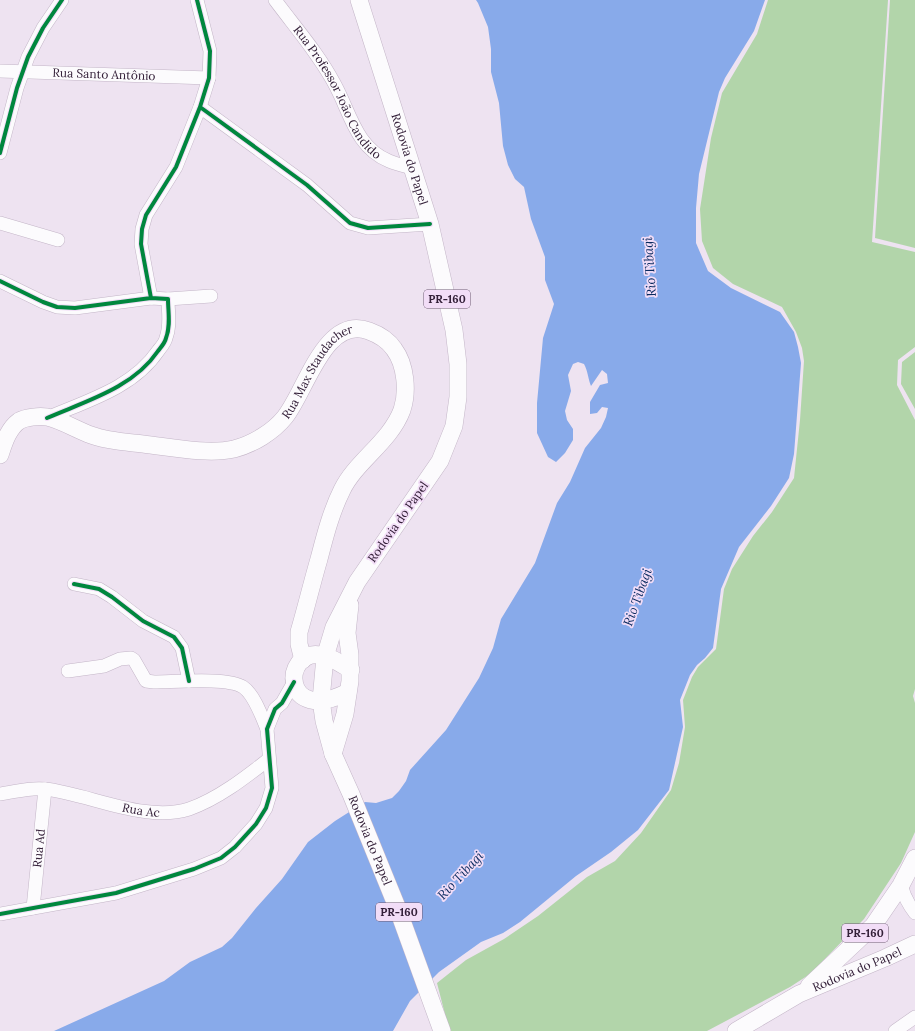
<svg xmlns="http://www.w3.org/2000/svg" width="915" height="1031" viewBox="0 0 915 1031" font-family="Lora,serif">
	<rect width="100%" height="100%" fill="#eee3f1"/>
	<path fill="#b2d5aa" d="M768 0H888L872 242 915 252V347L898 360 897 385 915 420V689L913 696 915 703V832L901 863 864 919 810 974 790 987 707 1031H451L447 1022 437 983 466 960 504 939 538 916 587 877 615 861 641 833 671 790 679 763 685 727 683 700 692 677 698 667 716 649 724 589 732 569 753 536 772 512 794 478 800 420 804 361 802 348 796 332 782 307 733 284 713 268 702 241 700 209 711 138 722 93 757 34Z
		M890 0H915V248L875 238Z
		M915 352V409L901 384 902 362Z"/>
	<path fill="#88aaea" d="M476 0H765L754 31 725 78 719 92 699 174 696 208V243L708 271 731 288 780 312 794 332 798 347 801 363 794 454 789 478 771 506 739 547 721 589 713 648 705 658 697 665 690 675 680 700 683 727 669 790 638 830 611 852 576 876 520 922 503 933 481 942 439 972 410 1001 393 1031H54L164 981 190 962 222 947 232 938 256 908 282 879 308 842 335 821 365 802 376 803 392 798 399 791 406 781 410 770 446 730 479 678 493 648 501 619 535 563 557 503 570 482 585 448 601 428 606 417 608 408 602 407 597 413 590 414V402L600 385 608 383 607 374 602 370 591 386C588 379 588 371 584 364L578 362 573 364 568 375 571 391 565 411 567 420 573 429V440L565 453 556 462 548 457 537 433V403L543 338 554 304 545 280V257L531 219 524 187 515 179 508 165 503 146 499 103 491 72V49L488 27 478 3Z"/>
	<g fill="none" stroke-linecap="round" stroke-linejoin="round">
		<g stroke="#c3b5c7" stroke-width="14">
			<g id="minor">
				<path id="s1" d="M275 0C295 27 318 53 334 83 350 111 355 147 389 161 396 164 405 166 413 168"/>
				<path id="s2" d="M0 71 209 78"/>
				<path d="M200 107 307 185 350 223 368 228 430 224"/>
				<path d="M0 153 17 88 28 57 43 28 62 0"/>
				<path d="M0 223 58 240"/>
				<path d="M0 281 43 302 57 307 75 308 151 298 168 299C168 312 171 325 166 338 165 343 161 347 158 351 133 388 86 401 47 418"/>
				<path d="M151 298 141 244 142 229 146 215 176 167 200 107 209 78 210 51 197 0"/>
				<path d="M168 299 211 296"/>
				<path d="M74 584 99 589 112 597 143 621 174 637 182 648 189 681"/>
				<path d="M68 671 104 666 120 659 131 658 134 660 146 681 154 682C174 682 228 677 243 687 254 694 262 717 267 729"/>
				<path id="s3" d="M0 794C15 792 30 787 45 789 89 794 146 823 189 809 218 799 246 777 269 759"/>
				<path d="M901 885C904 896 908 904 915 913"/>
				<path id="s4" d="M33 908 45 789"/>
				<path d="M0 914 116 893 194 869 221 858 235 847 256 824 266 808 272 788 267 729 275 709 282 703 294 682"/>
				<path d="M895 1031 915 1017"/>
			</g>
		</g>
		<g stroke="#c3b5c7" stroke-width="18">
			<g id="major">
				<path id="s5" d="M359 0 430 224 454 330 458 364V397L454 426 440 461 357 582 334 627 325 657 321 700 324 721 333 754 351 794 397 907 442 1031"/>
				<path id="s6" d="M0 455C4 443 8 429 19 421 26 417 39 416 47 417 61 420 77 430 91 435 107 441 126 442 143 444 170 447 208 455 234 449 253 444 273 432 285 417 306 391 325 314 369 331 380 335 388 340 394 349 406 365 408 392 402 410 390 442 356 461 342 490 331 512 325 536 319 559 312 583 306 608 299 632V644L303 660"/>
				<path d="M348 692C281 726 282 649 320 655 332 657 341 664 351 670"/>
				<path d="M333 754 345 714 350 681V655L347 633 350 605"/>
				<path d="M809 986 873 926 901 885 915 858"/>
				<path id="s7" d="M736 1031 799 994 885 958 915 944"/>
			</g>
		</g>
		<use href="#minor" stroke="#fcfbfd" stroke-width="13"/>
		<use href="#major" stroke="#fcfbfd" stroke-width="17"/>
		<g stroke="#f2ddf7" stroke-width="6">
			<path id="cycleway" d="M200 107 307 185 350 223 368 228 430 224
				M0 153 17 88 28 57 43 28 62 0
				M0 281 43 302 57 307 75 308 151 298 168 299C168 312 171 325 166 338 165 343 161 347 158 351 133 388 86 401 47 418
				M151 298 141 244 142 229 146 215 176 167 200 107 209 78 210 51 197 0
				M74 584 99 589 112 597 143 621 174 637 182 648 189 681
				M0 914 116 893 194 869 221 858 235 847 256 824 266 808 272 788 267 729 275 709 282 703 294 682"/>
		</g>
		<use href="#cycleway" stroke="#00873e" stroke-width="4"/>
	</g>
	<g text-anchor="middle" stroke-width="3.5" stroke-linejoin="round" paint-order="stroke">
		<g fill="#f2ddf7" stroke="#6d5972" stroke-width="1">
			<rect x="424" y="290" width="46" height="18" rx="3"/>
			<rect x="376" y="903" width="46" height="18" rx="3"/>
			<rect x="842" y="924" width="46" height="18" rx="3"/>
		</g>
		<g font-size="11" font-weight="bold" fill="#342039">
			<text x="447" y="303">PR-160</text>
			<text x="399" y="916">PR-160</text>
			<text x="865" y="937">PR-160</text>
		</g>
		<g font-size="12" fill="#342039" stroke="#f2ddf7">
			<text dy="4" stroke="none"><textPath href="#s2" startOffset="104">Rua Santo Antônio</textPath></text>
			<text dy="4" stroke="none"><textPath href="#s1" startOffset="112">Rua Professor João Candido</textPath></text>
			<text dy="4" stroke="none"><textPath href="#s5" startOffset="167">Rodovia do Papel</textPath></text>
			<text dy="4" stroke="none"><textPath href="#s6" startOffset="378">Rua Max Staudacher</textPath></text>
			<text transform="translate(398 522) rotate(-55)" y="4">Rodovia do Papel</text>
			<text dy="4" stroke="none"><textPath href="#s3" startOffset="144">Rua Ac</textPath></text>
			<text dy="4" stroke="none"><textPath href="#s5" startOffset="899">Rodovia do Papel</textPath></text>
			<text dy="4" stroke="none"><textPath href="#s4" startOffset="60">Rua Ad</textPath></text>
			<text dy="4" stroke="none"><textPath href="#s7" startOffset="136">Rodovia do Papel</textPath></text>
		</g>
		<g font-size="13" font-style="italic" fill="#092a5f" stroke="#f2ddf7">
			<text transform="translate(649 267) rotate(-94)" y="5">Rio Tibagi</text>
			<text transform="translate(637 597) rotate(-70)" y="5">Rio Tibagi</text>
			<text transform="translate(460 875) rotate(-47)" y="5">Rio Tibagi</text>
		</g>
	</g>
</svg>
